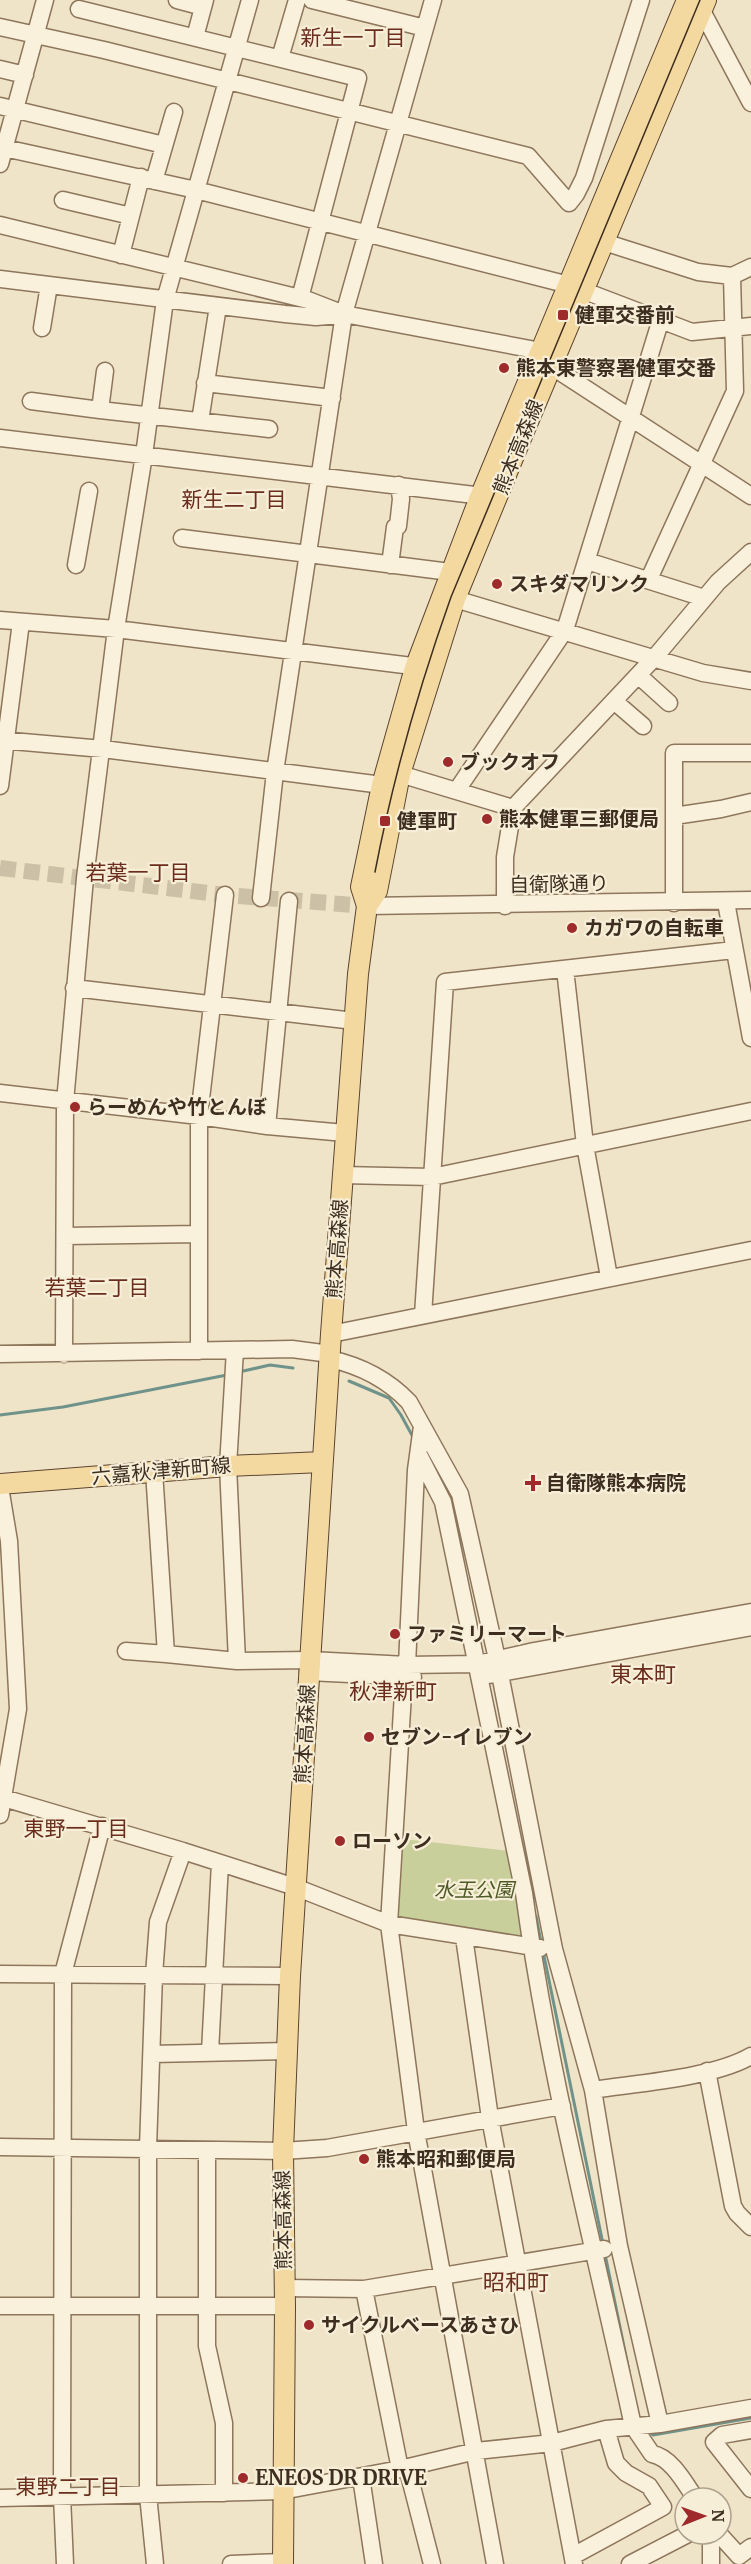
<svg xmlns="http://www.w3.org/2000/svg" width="751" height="2564" viewBox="0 0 751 2564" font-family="Merriweather,'Noto Sans JP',serif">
	<rect width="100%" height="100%" fill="#f0e4c8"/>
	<path fill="#c9cf9b" d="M403 1839 510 1851 526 1936 521 1938 397 1919 400 1845Z"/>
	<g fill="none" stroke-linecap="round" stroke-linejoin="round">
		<path stroke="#6f938a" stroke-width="3" d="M239 1372 270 1365 293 1368
			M349 1381 389 1398 401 1415 414 1439
			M0 1415 63 1407 227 1375
			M536 1916 541 1942
			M543 1951 603 2244
			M605 2254 629 2371
			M648 2430 653 2435 751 2418"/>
		<path stroke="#ccc0a6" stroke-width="16" stroke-dasharray="16 8" stroke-linecap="butt" d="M0 868 225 895 367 906"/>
		<g stroke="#8d765c" stroke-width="19">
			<path id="minor" d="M177 0 203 7
				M312 0 425 28
				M79 9 358 78 300 298
				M702 11 751 103
				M0 27 104 50 528 156 569 203 576 194 584 178 641 0
				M195 37 205 0
				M280 58 297 0
				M0 69 25 75
				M0 106 164 145
				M0 147 196 190 569 285 692 332 751 326
				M0 164 45 0
				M154 181 174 112
				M63 200 131 216
				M0 225 308 300 344 314 541 351H553
				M604 242 698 272 732 276 751 267
				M121 255 141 177
				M0 279 285 314 316 317 340 315
				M42 328 49 285
				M540 362 551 366 751 496
				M105 371 100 410 269 429
				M205 383 332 398
				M31 401 100 410
				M200 421 218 306
				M0 438 491 497
				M182 538 450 572
				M587 561 704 598
				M76 565 89 491
				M390 565 395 527 398 526 401 499 399 485
				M649 579 735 391 732 276
				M445 596 703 673 751 681
				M0 620 116 629 428 668
				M638 675 669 703
				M614 701 643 726
				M0 740 103 749 382 785 400 774 513 808
				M0 786 21 622
				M457 790 565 630 661 319
				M674 816 721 809 751 802
				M261 898 275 772 344 314 433 0
				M726 902 751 1038
				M674 903V753H751
				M367 906 751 900
				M505 906V857L513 808 655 657 718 582 751 552
				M565 969 585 1145 609 1277
				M74 988 354 1021
				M0 1093 199 1116 267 1126 345 1133
				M267 1126 289 901
				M342 1175 432 1177 751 1111
				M65 1236 198 1234
				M423 1315 445 982 734 950
				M331 1334 751 1250
				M235 1350 228 1466 237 1661
				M199 1351V1116L225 895
				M0 1354 292 1349 330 1354
				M64 1354 65 1102 85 878 116 629 144 455 165 300 250 0
				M330 1359C362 1366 387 1379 409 1402L460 1494 497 1659 554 1949 593 2090 619 2246 660 2424
				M422 1426 416 1470 407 1665 404 1677 389 1924 416 2131 495 2564
				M419 1455 443 1502 524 1893C548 2072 595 2249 633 2426L652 2454C671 2457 685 2483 695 2498
				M154 1471 166 1654 237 1661 310 1660 407 1665 477 1664 534 1651 751 1612
				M0 1487 9 1541 18 1709 0 1815
				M126 1651 166 1654
				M308 1672 413 1677
				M489 1675 751 1627
				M0 1797 183 1851 295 1887 389 1924 540 1948
				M464 1937 490 2118 574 2564
				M0 1974 290 1976
				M210 2052 220 1863
				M152 2054 287 2051
				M707 2071 733 2206 737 2213 751 2227
				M593 2090C638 2083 713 2078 751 2056
				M0 2147 283 2151 327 2148 562 2106
				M207 2150V2346L224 2423V2493
				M284 2288 364 2289 604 2249
				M364 2289 400 2469
				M0 2306H285
				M751 2430 722 2435 714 2442 751 2489
				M407 2467 432 2564
				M361 2477 374 2564
				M0 2498 282 2491 400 2469 476 2451 552 2443 606 2429 660 2424 751 2408
				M711 2534V2564
				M719 2534 739 2556 751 2547
				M573 2556 663 2507 649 2486 626 2473 616 2463 606 2429
				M65 2564 62 2496 63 1974 102 1826
				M155 2564 148 2495V2148L154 1975 158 1922 183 1851
				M231 2564 283 2562
				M630 2564 688 2534"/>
		</g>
		<g stroke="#5b4430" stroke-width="22">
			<path id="major" d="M367 906 361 887 382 785 415 668 480 497 687 0
				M0 1484 228 1466 322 1462
				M283 2564 285 2306 283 2151 290 1976 331 1334 358 974 367 906 377 891 400 774 455 599 522 436 706 0"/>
		</g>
		<use href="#minor" stroke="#faf1dc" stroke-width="16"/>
		<use href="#major" stroke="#f3d9a0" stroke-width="20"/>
		<path stroke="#3d2e20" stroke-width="1.5" d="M375 872C393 778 419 687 451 597L700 0"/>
	</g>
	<g fill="#9e2a2b" stroke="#f7eed8" stroke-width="2">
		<rect x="557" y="309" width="12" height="12" rx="3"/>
		<circle cx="504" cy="368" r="6"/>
		<circle cx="497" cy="584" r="6"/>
		<circle cx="448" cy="762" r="6"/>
		<circle cx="487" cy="819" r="6"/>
		<rect x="379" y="815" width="12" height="12" rx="3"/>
		<circle cx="572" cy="928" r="6"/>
		<circle cx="75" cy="1107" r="6"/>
		<path d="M530 1474h6v6h6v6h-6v6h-6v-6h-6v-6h6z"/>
		<circle cx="395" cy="1634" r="6"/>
		<circle cx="369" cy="1737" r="6"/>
		<circle cx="340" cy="1841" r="6"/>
		<circle cx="364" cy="2159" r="6"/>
		<circle cx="309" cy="2325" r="6"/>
		<circle cx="243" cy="2478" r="6"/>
	</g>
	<g text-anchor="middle" stroke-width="4.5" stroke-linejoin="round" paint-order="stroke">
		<g font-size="20" font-weight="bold" fill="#3d2e20" stroke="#f7eed8" text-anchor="start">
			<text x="575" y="322">健軍交番前</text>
			<text x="516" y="375">熊本東警察署健軍交番</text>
			<text x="509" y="591">スキダマリンク</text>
			<text x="460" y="769">ブックオフ</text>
			<text x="499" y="826">熊本健軍三郵便局</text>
			<text x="397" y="828">健軍町</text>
			<text x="584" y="935">カガワの自転車</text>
			<text x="87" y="1114">らーめんや竹とんぼ</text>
			<text x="546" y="1490">自衛隊熊本病院</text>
			<text x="407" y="1641">ファミリーマート</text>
			<text x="381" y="1744">セブン-イレブン</text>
			<text x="352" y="1848">ローソン</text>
			<text x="376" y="2166">熊本昭和郵便局</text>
			<text x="321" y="2332">サイクルベースあさひ</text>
			<text x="255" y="2485">ENEOS DR DRIVE</text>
		</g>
		<g font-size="20" fill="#3d2e20" stroke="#f7eed8">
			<text transform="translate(518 447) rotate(-68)" y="7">熊本高森線</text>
			<text transform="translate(559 884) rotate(-1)" y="7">自衛隊通り</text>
			<text transform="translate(337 1249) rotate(-86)" y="7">熊本高森線</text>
			<text transform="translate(161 1471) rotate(-5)" y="7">六嘉秋津新町線</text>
			<text transform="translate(305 1734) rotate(-87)" y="7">熊本高森線</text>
			<text transform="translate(283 2220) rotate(-91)" y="7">熊本高森線</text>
		</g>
		<g font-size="20" font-style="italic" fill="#4d5a26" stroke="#f7eed8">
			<text x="474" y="1897">水玉公園</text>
		</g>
		<g font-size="21" fill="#6b2e1e" stroke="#f7eed8">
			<text x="353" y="45">新生一丁目</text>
			<text x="234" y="507">新生二丁目</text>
			<text x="138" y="880">若葉一丁目</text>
			<text x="97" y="1295">若葉二丁目</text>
			<text x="76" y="1836">東野一丁目</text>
			<text x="68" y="2494">東野二丁目</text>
		</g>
		<g font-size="22" fill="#6b2e1e" stroke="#f7eed8">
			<text x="643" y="1682">東本町</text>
			<text x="393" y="1699">秋津新町</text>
			<text x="516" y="2290">昭和町</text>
		</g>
	</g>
	<g transform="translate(703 2516) rotate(89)"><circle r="28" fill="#f7eed8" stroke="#ada18e" stroke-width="1.5"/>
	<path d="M0-4.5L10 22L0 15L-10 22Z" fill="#9e2a2b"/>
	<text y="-9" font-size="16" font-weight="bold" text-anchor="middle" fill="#3d2e20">N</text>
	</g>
</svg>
